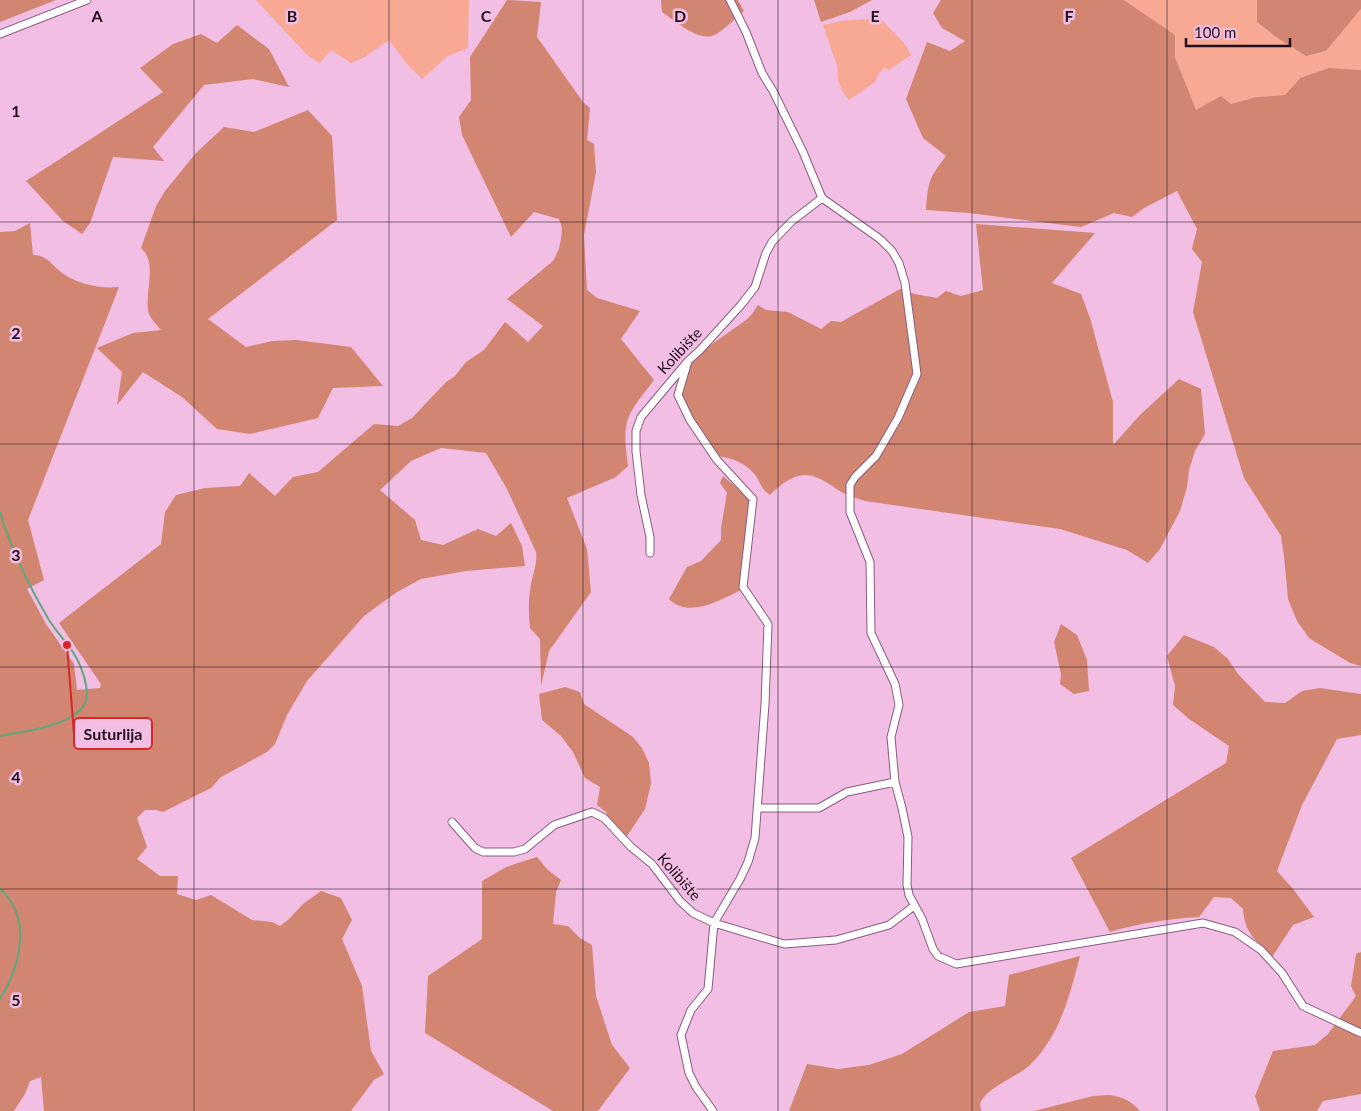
<svg xmlns="http://www.w3.org/2000/svg" width="1361" height="1111" viewBox="0 0 1361 1111" font-family="Lato,sans-serif">
	<rect width="100%" height="100%" fill="#f2bee4"/>
	<path fill="#f7a994" d="M256 0H469L468 48 448 56 422 79 407 64 389 40 363 58 351 63 331 50 320 63 308 56Z
		M1124 0H1257V22L1276 37 1306 56 1326 51 1361 9V70L1329 68 1300 78 1285 95 1256 97 1231 104 1221 97 1196 110 1175 57V35Z
		M880 18 905 44 911 55 889 70 884 68 879 73 875 82 849 100 842 91 838 80 837 66 823 25 840 21Z"/>
	<path fill="#d28570" d="M0 0H56L0 22Z
		M507 0 541 2 537 37 583 102 590 108 587 140 594 144 596 172 584 235 587 290 597 298 640 311 621 339 654 380C646 391 637 401 631 412 622 428 626 449 628 466L616 477 567 498 587 549 591 592 549 651 541 686 540 639 530 628C529 616 528 604 530 591 531 578 538 565 536 552L507 489 486 453 441 448 411 461 380 490 415 520 421 540 443 545 478 529 496 536 511 523 522 546 525 566 466 571 421 579 397 592 364 616 307 681 287 715 275 744 267 752 221 777 211 788 163 812 156 810H145L137 818 147 847 137 859 160 876H178L177 894 196 900 211 895 252 920 272 922 280 926 289 919 303 904 321 891 341 898 352 920 342 939 362 986 371 1051 384 1074 374 1080 351 1111H44L41 1077 30 1081 25 1094 14 1111H0V232L15 231 30 223 33 255C46 254 53 266 62 273 78 284 99 289 119 287L28 520 44 580 27 589 46 624 74 664 77 690 100 688 101 684 59 623 161 544 165 512 176 495 205 488 240 486 249 473 275 496 293 477 318 472 374 424 398 426 412 418 446 382 455 376 466 362 484 350 505 322 528 342 543 326 507 299 553 261 559 249 561 239 562 228 559 219 534 212 511 237 462 135 459 117 471 100 470 57Z
		M661 0H738L744 11C736 18 721 33 712 36 696 40 674 20 662 12Z
		M814 0H872L850 12 821 22Z
		M941 0H1124L1175 35V57L1196 110 1221 96 1231 104 1256 97 1285 95 1300 78 1329 68 1361 70V666L1350 663 1309 638 1297 621 1288 599 1284 556 1281 536 1244 478 1193 312 1202 262 1192 249 1197 229 1177 191 1144 208 1132 217 1114 213 1081 227 969 213 926 210C928 182 929 178 946 156L923 138 906 99 927 42 950 51 965 41 942 28 933 13Z
		M1257 0H1361V9L1326 51 1306 56 1276 37 1257 22Z
		M237 25 269 49 289 87 253 79 204 85 153 147 164 161 113 157 90 223 82 234 63 221 26 181 163 92 140 68 173 44 201 34 217 43Z
		M308 110 332 136 337 220 208 319 246 347 272 341 296 340 351 347 383 386 333 388 318 418 250 434 217 429 182 397 143 372 117 405 122 372 97 348 133 333 161 330C157 325 151 319 149 314 143 293 159 264 141 248L156 206 165 191 196 153 224 127 254 132Z
		M976 224 1095 233 1052 283 1081 294 1090 318 1113 402V445L1140 415 1179 379 1201 389 1205 434 1195 451 1189 470 1187 487 1180 511 1160 549 1148 563 1127 550 1060 529 865 501C858 499 850 496 843 493 834 488 825 480 815 477 798 470 781 484 770 495 762 490 761 484 756 476 746 463 733 458 717 456L676 396 691 362 705 349 746 320 752 314 758 305 766 310 788 312 821 329 831 321 841 322 900 289 915 294 937 298 946 291 961 296 983 290Z
		M723 476 751 500 741 590C720 600 689 619 669 599L687 567 701 561 721 540V528L727 493 720 483Z
		M1061 624 1077 635 1087 660 1089 691 1074 694 1060 684 1061 674 1054 642Z
		M1184 635 1214 647 1228 659 1238 674 1265 702 1285 703 1302 691 1320 688 1361 694V735L1337 739 1302 805 1277 871 1293 889 1314 917 1293 925 1272 957C1256 939 1245 935 1243 909L1231 898 1214 897 1199 917C1168 919 1139 923 1110 932L1071 858 1226 763 1229 746 1189 719 1173 705 1175 686 1167 656Z
		M565 687 580 692 584 704 633 737 642 748 649 763 651 783 645 809 625 839 609 822 606 812 597 805 600 787 585 778 573 752 561 736 542 720 539 694Z
		M537 857 548 870 561 880 556 892 553 924 568 926 580 938 592 945 596 996 612 1045 630 1068 598 1111H553L425 1033 428 976 482 939V881L506 867Z
		M1361 952V1094L1323 1101 1317 1111H1260L1255 1096 1273 1051 1315 1045 1328 1034 1356 996 1351 986 1356 954Z
		M1080 956C1069 997 1061 1033 1031 1064 1019 1076 990 1086 982 1100 979 1104 980 1107 982 1111H789L807 1064 838 1069 869 1065 902 1054 969 1012 1005 1006 1009 975Z
		M1109 1095C1122 1097 1131 1100 1140 1111H1034L1093 1096Z"/>
	<g fill="none" stroke-linecap="round" stroke-linejoin="round">
		<path stroke="#5fa87c" stroke-width="2" d="M0 512C11 550 29 586 49 620 59 636 75 650 81 668 85 677 90 696 84 705 71 726 23 732 0 736
			M0 889C33 918 20 967 0 999"/>
		<g stroke="#8a5c7f" stroke-width="9">
			<path id="minor" d="M730 0 746 32 762 73 773 91 803 152 822 198 880 239 892 251 899 263 905 283 917 374 898 418 876 456 855 477 850 485V512L870 562 871 633 895 684 899 705 891 737 895 782 902 808 908 837 907 885 909 895 922 919 933 949 938 956 956 964 1203 923 1235 932 1261 950 1282 973 1303 1006 1361 1033
				M0 34 87 0
				M688 361 678 395 690 420 717 460 753 499 743 587 768 624 765 704 755 838 748 862 740 879 714 923 708 989 691 1010 681 1035 689 1073 696 1087 713 1111
				M650 553V537L641 495 636 451V431L641 417 688 361 700 350 741 305 755 287 766 253 772 242 792 221 822 198
				M758 808H819L847 792 895 782
				M452 822 475 848 483 852H514L525 849 554 825 592 812 604 818 631 847 652 864 680 901 693 913 714 923 784 944 836 940 889 925 914 906"/>
		</g>
		<use href="#minor" stroke="#fff" stroke-width="7"/>
	</g>
	<path fill="none" stroke="#210f1d" stroke-width="1" stroke-opacity="0.55" d="M194 0V1111M389 0V1111M583 0V1111M778 0V1111M972 0V1111M1167 0V1111M0 222H1361M0 444H1361M0 667H1361M0 889H1361"/>
	<g text-anchor="middle" stroke-width="5" stroke-linejoin="round" paint-order="stroke">
		<g font-size="15" fill="#210f1d" stroke="#f2bee4">
			<text transform="translate(680 351) rotate(-47)" y="5">Kolibište</text>
			<text transform="translate(679 877) rotate(49)" y="5">Kolibište</text>
		</g>
	</g>
	<g font-size="16" text-anchor="middle" font-weight="bold" fill="#210f1d" stroke="#f2bee4" stroke-width="5" stroke-linejoin="round" paint-order="stroke">
		<text x="97" y="22">A</text>
		<text x="292" y="22">B</text>
		<text x="486" y="22">C</text>
		<text x="680" y="22">D</text>
		<text x="875" y="22">E</text>
		<text x="1069" y="22">F</text>
		<text x="16" y="117">1</text>
		<text x="16" y="339">2</text>
		<text x="16" y="561">3</text>
		<text x="16" y="783">4</text>
		<text x="16" y="1006">5</text>
	</g>
	<path fill="none" stroke="#d62828" stroke-width="2" d="M67 645L74 734"/>
	<circle fill="#d62828" stroke="#f2bee4" stroke-width="2" cx="67" cy="645" r="5"/>
	<rect fill="#f2bee4" stroke="#d62828" stroke-width="2" x="74" y="718" width="78" height="31" rx="5"/>
	<g font-size="16" text-anchor="middle" font-weight="bold" fill="#210f1d">
		<text x="113" y="740">Suturlija</text>
	</g>
	<path d="M1186 38v8h104v-8" fill="none" stroke="#210f1d" stroke-width="2.5"/>
	<text x="1194" y="38" font-size="15" fill="#210f1d" stroke="#f2bee4" stroke-width="4" paint-order="stroke">100 m</text>
</svg>
